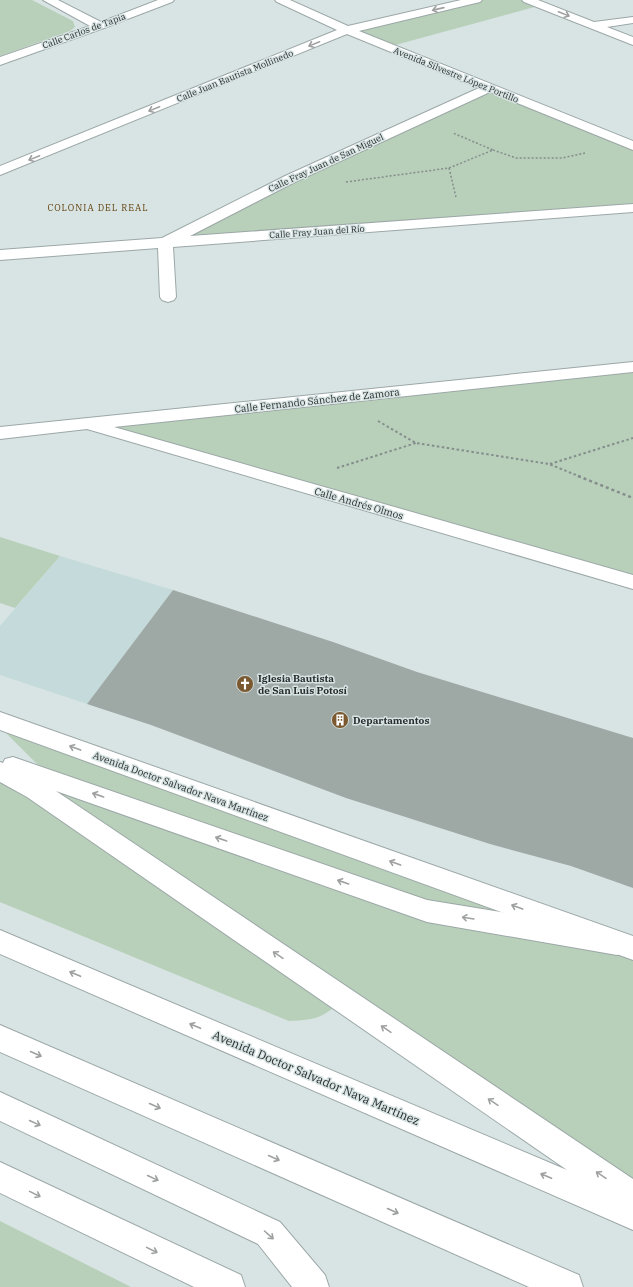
<svg xmlns="http://www.w3.org/2000/svg" width="633" height="1287" viewBox="0 0 633 1287" font-family="'IBM Plex Serif',serif">
	<rect width="100%" height="100%" fill="#d8e4e4"/>
	<path fill="#c5dbdb" d="M60 556 173 590 87 704 0 675V626Z"/>
	<path fill="#b8d0b9" d="M0 0H32L73 21 75 27 70 31 0 56Z
		M476 0H528L542 5 388 47 347 30Z
		M489 88 633 146V208L165 243Z
		M633 367V582L85 424Z
		M0 537 60 556 15 608 0 603Z
		M0 721 633 948V1183L347 995C326 1016 319 1020 289 1021L0 902V773L68 795 0 727Z
		M0 1221 131 1287H0Z"/>
	<path fill="#9ea8a5" d="M173 590 333 642 417 672 633 738V888L571 866 490 844 346 798 151 725 87 704Z"/>
	<g fill="none" stroke-linecap="round" stroke-linejoin="round">
		<g stroke="#9ca7a7" stroke-width="2">
			<path id="minor" d="M43 0H58L101 22 158 0H174L172 2 104 28 0 65V57L90 26Z
				M275 0H290L348 26 461 0H482L480 2 359 31 633 141V150L490 92 295 182 190 236 633 204V212L173 247 176 297 174 300 168 302 162 300 160 297 158 248 0 260V250L162 238 285 176 479 88 347 34 0 175V166L337 30 277 2Z
				M522 0H538L594 22 633 17V23L607 27 633 37V45L524 2Z
				M633 362V372L114 427 633 575V589L87 429 0 439V427Z"/>
		</g>
		<g stroke="#9ca7a7" stroke-width="2">
			<path id="major" d="M0 712 633 936V960L0 730Z
				M0 1162 241 1275 245 1287H194L0 1193Z"/>
		</g>
		<g stroke="#9ca7a7" stroke-width="2">
			<path id="highway" d="M13 757 427 900 617 931 627 935 630 943 627 951 617 955 427 922 56 791 633 1179V1230L0 954V930L567 1170 27 797 0 782V762L3 763 5 759Z
				M0 1025 579 1275 583 1287H529L0 1052Z
				M0 1092 280 1222 325 1275 329 1287H292L258 1244 0 1121Z"/>
		</g>
		<path stroke="#858d8d" stroke-width="1.5" stroke-dasharray="2 2" stroke-linecap="butt" d="M493 150 516 158H562L585 153
			M449 168 456 197
			M346 182 449 168 493 150 453 133"/>
		<path stroke="#858d8d" stroke-width="2" stroke-dasharray="2.5 2.5" stroke-linecap="butt" d="M378 421 416 443 549 464 581 477
			M550 464 633 438
			M337 468 416 443"/>
		<path stroke="#858d8d" stroke-width="2.5" stroke-dasharray="3 3" stroke-linecap="butt" d="M578 476 633 498"/>
		<use href="#minor" fill="#fff" fill-rule="evenodd"/>
		<use href="#major" fill="#fff" fill-rule="evenodd"/>
		<use href="#highway" fill="#fff" fill-rule="evenodd"/>
	</g>
	<defs><path id="oneway-shaft" d="M-6 0H5M1.5-3L5.5 0L1.5 3" fill="none" stroke-width="1.6" stroke-linecap="round" stroke-linejoin="round"/></defs>
	<g stroke="#9fa0a0">
		<use href="#oneway-shaft" transform="translate(438 9) rotate(167)"/>
		<use href="#oneway-shaft" transform="translate(564 14) rotate(22)"/>
		<use href="#oneway-shaft" transform="translate(314 44) rotate(158)"/>
		<use href="#oneway-shaft" transform="translate(154 109) rotate(158)"/>
		<use href="#oneway-shaft" transform="translate(34 158) rotate(158)"/>
		<use href="#oneway-shaft" transform="translate(75 748) rotate(-160)"/>
		<use href="#oneway-shaft" transform="translate(98 795) rotate(-161)"/>
		<use href="#oneway-shaft" transform="translate(221 839) rotate(-161)"/>
		<use href="#oneway-shaft" transform="translate(395 863) rotate(-160)"/>
		<use href="#oneway-shaft" transform="translate(343 882) rotate(-161)"/>
		<use href="#oneway-shaft" transform="translate(517 907) rotate(-160)"/>
		<use href="#oneway-shaft" transform="translate(468 918) rotate(-171)"/>
		<use href="#oneway-shaft" transform="translate(278 955) rotate(-146)"/>
		<use href="#oneway-shaft" transform="translate(75 974) rotate(-157)"/>
		<use href="#oneway-shaft" transform="translate(195 1026) rotate(-157)"/>
		<use href="#oneway-shaft" transform="translate(386 1029) rotate(-146)"/>
		<use href="#oneway-shaft" transform="translate(36 1054) rotate(24)"/>
		<use href="#oneway-shaft" transform="translate(493 1102) rotate(-146)"/>
		<use href="#oneway-shaft" transform="translate(155 1106) rotate(24)"/>
		<use href="#oneway-shaft" transform="translate(35 1123) rotate(25)"/>
		<use href="#oneway-shaft" transform="translate(274 1158) rotate(24)"/>
		<use href="#oneway-shaft" transform="translate(601 1175) rotate(-146)"/>
		<use href="#oneway-shaft" transform="translate(546 1176) rotate(-157)"/>
		<use href="#oneway-shaft" transform="translate(153 1178) rotate(25)"/>
		<use href="#oneway-shaft" transform="translate(35 1194) rotate(26)"/>
		<use href="#oneway-shaft" transform="translate(393 1211) rotate(24)"/>
		<use href="#oneway-shaft" transform="translate(269 1235) rotate(42)"/>
		<use href="#oneway-shaft" transform="translate(152 1250) rotate(26)"/>
	</g>
	<defs>
		<g id="church-disc" transform="scale(0.9)"><circle r="9.5" fill="#7b5930" stroke="#d8e4e4"/><path d="M-1.2-6h2.4v3.5h3.3v2.4h-3.3V6h-2.4V-.1h-3.3v-2.4h3.3Z" fill="#fff"/></g>
		<g id="building-disc" transform="scale(0.9)"><circle r="9.5" fill="#7b5930" stroke="#d8e4e4"/><path d="M-4-6H4V6H1V3H-1V6H-4ZM-2.5-4.3h1.7v1.8h-1.7ZM.8-4.3h1.7v1.8H.8ZM-2.5-1h1.7V.8h-1.7ZM.8-1h1.7V.8H.8Z" fill="#fff"/></g>
	</defs>
	<g fill-rule="evenodd">
		<use href="#church-disc" x="245" y="684"/>
		<use href="#building-disc" x="340" y="720"/>
	</g>
	<g text-anchor="middle" stroke-width="3" stroke-linejoin="round" paint-order="stroke">
		<g font-size="9" fill="#292d2d" stroke="#d8e4e4">
			<text transform="translate(84 31) rotate(-20)" y="3">Calle Carlos de Tapia</text>
			<text transform="translate(456 75) rotate(22)" y="3">Avenida Silvestre López Portillo</text>
			<text transform="translate(235 76) rotate(-22)" y="3">Calle Juan Bautista Mollinedo</text>
			<text transform="translate(326 163) rotate(-25)" y="3">Calle Fray Juan de San Miguel</text>
			<text transform="translate(317 232) rotate(-4)" y="3">Calle Fray Juan del Río</text>
		</g>
		<g font-size="9" letter-spacing="1" fill="#603d07" stroke="#d8e4e4">
			<text x="98" y="211">COLONIA DEL REAL</text>
		</g>
		<g font-size="10" fill="#292d2d" stroke="#d8e4e4">
			<text transform="translate(317 400) rotate(-6)" y="4">Calle Fernando Sánchez de Zamora</text>
			<text transform="translate(359 503) rotate(16)" y="4">Calle Andrés Olmos</text>
			<text transform="translate(181 786) rotate(20)" y="4">Avenida Doctor Salvador Nava Martínez</text>
		</g>
		<g font-size="10" font-weight="bold" fill="#292d2d" stroke="#d8e4e4" text-anchor="start">
			<text x="258" y="682">Iglesia Bautista<tspan x="258" dy="12">de San Luis Potosí</tspan></text>
			<text x="353" y="724">Departamentos</text>
		</g>
		<g font-size="12" fill="#292d2d" stroke="#d8e4e4">
			<text transform="translate(316 1078) rotate(23)" y="4">Avenida Doctor Salvador Nava Martínez</text>
		</g>
	</g>
</svg>
